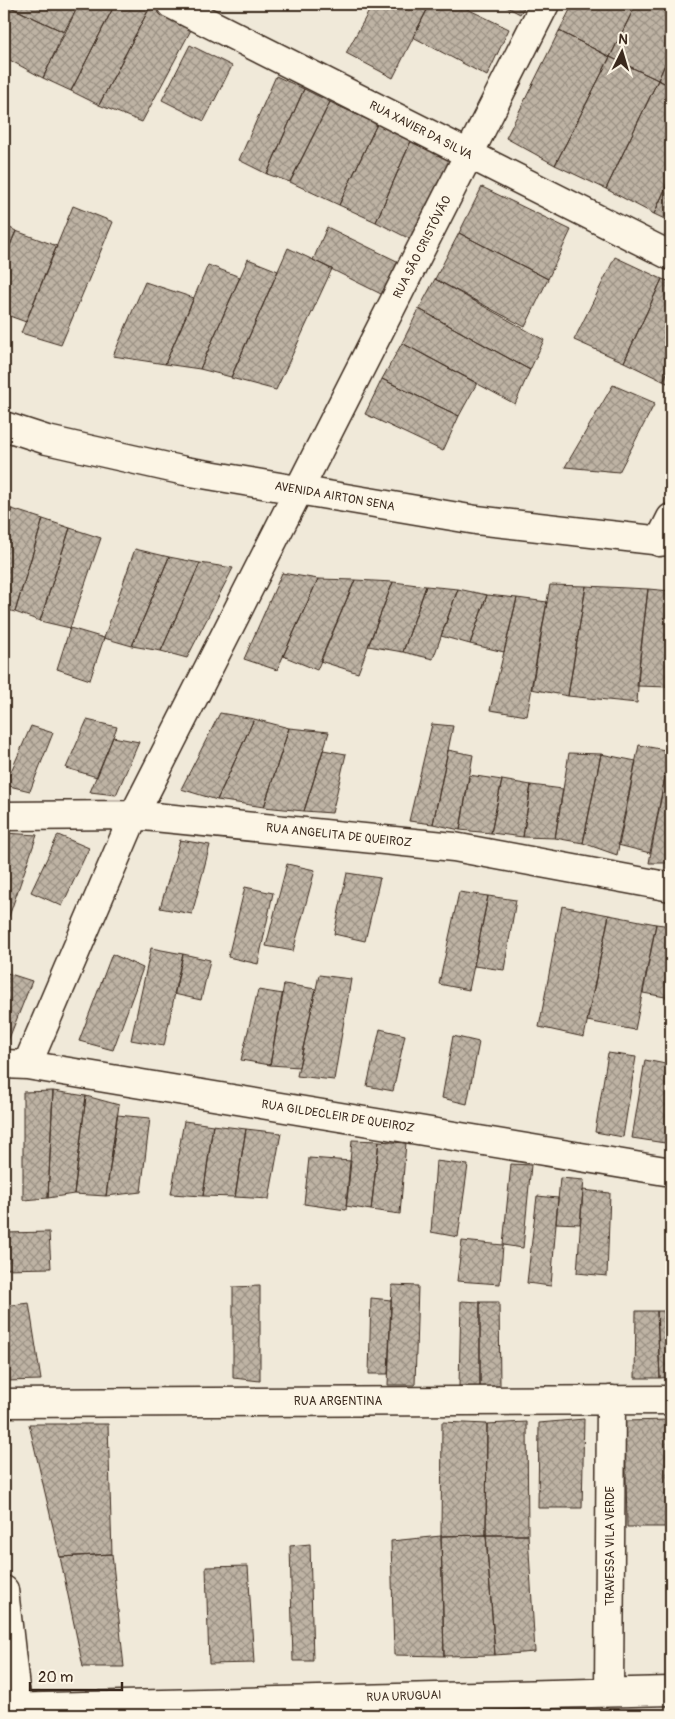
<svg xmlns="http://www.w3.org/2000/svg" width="675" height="1719" viewBox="0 0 675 1719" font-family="Pangolin,sans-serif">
	<defs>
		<pattern id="building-cross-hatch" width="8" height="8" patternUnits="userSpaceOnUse" patternTransform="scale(1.25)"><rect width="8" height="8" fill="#beb3a4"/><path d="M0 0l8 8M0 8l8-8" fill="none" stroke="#9c9285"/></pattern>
	</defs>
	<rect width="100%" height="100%" fill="#f0e9d9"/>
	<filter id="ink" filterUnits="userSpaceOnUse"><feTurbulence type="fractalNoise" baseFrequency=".02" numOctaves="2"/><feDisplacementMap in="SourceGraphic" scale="10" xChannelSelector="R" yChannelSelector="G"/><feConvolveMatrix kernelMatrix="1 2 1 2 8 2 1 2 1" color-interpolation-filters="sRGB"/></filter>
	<g filter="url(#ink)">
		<path fill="url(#building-cross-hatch)" stroke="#3b2a1e" d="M4 4H79L64 32Z
			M4 4 64 32 43 78 4 57Z
			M79 4H115L71 91 43 78Z
			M115 4H143L150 7 99 105 71 91Z
			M373 4H430L393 78 346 53Z
			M430 4H457L509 29 487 76 413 37Z
			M501 4H526L520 14Z
			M573 4H636L610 57 559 31Z
			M636 4H671V51L658 80 610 57Z
			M150 7 192 28 142 122 99 105Z
			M559 31 610 57 555 165 506 138Z
			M190 45 232 66 204 121 162 100Z
			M671 51V86L658 80Z
			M610 57 658 80 606 189 555 165Z
			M276 76 304 89 267 174 239 160Z
			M658 80 671 86V176L654 214 606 189Z
			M304 89 330 102 290 182 267 174Z
			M330 102 377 124 339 205 290 182Z
			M377 124 411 141 376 222 339 205Z
			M411 141 451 160 412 240 376 222Z
			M671 176V222L654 214Z
			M482 187 571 230 548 279 459 233Z
			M73 206 113 222 61 345 21 333Z
			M4 225 16 231 4 260Z
			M327 227 401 263 385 296 313 260Z
			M16 231 57 246 26 322 4 314V260Z
			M459 233 548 279 525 327 435 279Z
			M288 248 332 269 276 390 231 378Z
			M615 257 662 279 624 362 574 340Z
			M248 259 278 271 231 377 200 369Z
			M208 265 240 277 200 369 165 364Z
			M435 279 544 340 530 370 419 309Z
			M662 279 671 282V365L663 381 624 362Z
			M145 282 194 298 165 364 113 356Z
			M419 309 530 370 515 404 402 343Z
			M402 343 477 383 459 416 382 379Z
			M671 365V385L663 381Z
			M382 379 459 416 443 451 365 414Z
			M613 385 655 403 619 472 565 467Z
			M4 506 12 509 4 536Z
			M12 509 43 519 15 612 4 609V536Z
			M43 519 70 528 40 621 15 612Z
			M70 528 101 538 70 628 40 621Z
			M135 549 169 557 132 646 104 638Z
			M169 557 200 563 161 651 132 646Z
			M200 563 233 568 187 658 161 651Z
			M282 573 318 579 277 670 244 659Z
			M318 579 355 580 317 670 283 656Z
			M355 580 393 582 358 673 320 661Z
			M393 582 426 586 403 652 368 646Z
			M550 585 586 586 568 696 531 689Z
			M426 586 458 589 433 659 403 652Z
			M586 586 648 589 640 655 637 703 568 696Z
			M458 589 487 595 470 644 441 636Z
			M648 589 671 591V670L669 687 637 686Z
			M487 595 517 598 504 652 470 644Z
			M517 598 547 602 527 716 490 710Z
			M70 628 104 638 90 680 57 669Z
			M220 713 254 719 217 800 181 789Z
			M254 719 289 728 264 807 217 800Z
			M87 720 117 727 97 777 66 768Z
			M432 724 453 726 433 824 409 821Z
			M31 726 53 733 30 791 5 785Z
			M289 728 329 732 304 811 264 807Z
			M113 737 139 742 116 795 90 792Z
			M639 745 670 751 650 853 618 845Z
			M323 750 346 754 332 813 304 811Z
			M448 750 473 755 460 830 433 824Z
			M670 751H671V863H649Z
			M569 753 601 754 583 843 555 838Z
			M601 754 636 761 617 855 583 843Z
			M469 775 502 780 491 833 460 830Z
			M502 780 531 785 523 837 491 833Z
			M531 785 563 789 555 838 523 837Z
			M4 833 37 835 5 928H4Z
			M58 835 89 848 62 906 31 892Z
			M180 840 210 845 192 914 160 908Z
			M287 864 315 870 293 951 266 946Z
			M347 873 380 878 365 941 334 934Z
			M245 887 273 893 258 964 228 957Z
			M459 892 488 896 469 990 439 984Z
			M488 896 516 900 504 970 474 966Z
			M562 906 609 915 584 1037 539 1027Z
			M609 915 656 924 635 1030 587 1021Z
			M656 924 671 926V998L643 993Z
			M151 948 183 954 164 1046 131 1040Z
			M112 954 143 968 113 1050 79 1041Z
			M183 954 210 960 201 1000 174 994Z
			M4 972 32 981 8 1041H4Z
			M319 975 351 979 334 1080 297 1076Z
			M284 984 316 989 299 1067 270 1065Z
			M258 990 283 994 270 1065 241 1060Z
			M380 1029 405 1035 393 1091 367 1086Z
			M453 1036 479 1042 467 1104 442 1098Z
			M608 1053 636 1057 623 1137 595 1132Z
			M645 1060 671 1065V1093L665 1143 632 1138Z
			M53 1091 48 1198 23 1200V1092Z
			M53 1091 86 1096 74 1194 48 1198Z
			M86 1096 119 1105 106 1196 74 1194Z
			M117 1115 150 1118 141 1192 106 1196Z
			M184 1121 213 1125 203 1196 171 1194Z
			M213 1125 246 1129 235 1197 203 1196Z
			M246 1129 281 1133 269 1199 235 1197Z
			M352 1140 379 1141 371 1210 346 1206Z
			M379 1141 406 1143 400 1214 371 1210Z
			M309 1158 351 1161 346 1210 304 1204Z
			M436 1161 468 1165 458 1237 431 1232Z
			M511 1164 531 1165 523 1248 503 1245Z
			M560 1178 584 1180 580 1224 556 1223Z
			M583 1190 610 1193 607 1276 577 1273Z
			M537 1196 558 1198 551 1286 527 1283Z
			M49 1232 51 1268 4 1269V1233Z
			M462 1241 503 1245 500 1284 457 1281Z
			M392 1285 418 1286 415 1385H388Z
			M260 1286V1381L233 1378V1287Z
			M371 1298 391 1300 388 1374H369Z
			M461 1301 480 1302V1387L459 1386Z
			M480 1302H499L500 1386 480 1387Z
			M29 1303 41 1380 6 1381 4 1365V1306Z
			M636 1311H657L660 1378H635Z
			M657 1311H671V1377L660 1378Z
			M584 1419 582 1508H538L539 1423Z
			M669 1420 671 1460V1527H627L625 1421Z
			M442 1422 487 1424 486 1535 441 1536Z
			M527 1422 528 1535H486L487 1424Z
			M29 1424H108L112 1554 60 1557Z
			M486 1535 495 1655 444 1656 441 1536Z
			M486 1535H528L535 1652 495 1655Z
			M441 1536 444 1656 394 1655 391 1541Z
			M310 1544 313 1661H293L290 1546Z
			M112 1554 124 1667H83L60 1557Z
			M248 1566 254 1663 209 1664 206 1567Z"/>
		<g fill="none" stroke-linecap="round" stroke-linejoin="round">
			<g stroke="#3b2a1e" stroke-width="31">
				<path id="minor" d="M171 4 671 256
					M659 542 671 518
					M4 816 134 815 454 847 671 887
					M4 1064 27 1065 671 1172
					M27 1065 134 815 545 4
					M4 1403 671 1400
					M4 1590 18 1715
					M609 1691 611 1400
					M4 1708 671 1691"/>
			</g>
			<g stroke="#3b2a1e" stroke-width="31">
				<path id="primary" d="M4 426 47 440 185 471 476 520 671 542"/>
			</g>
			<use href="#minor" stroke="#fcf5e5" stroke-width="28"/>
			<use href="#primary" stroke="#fcf5e5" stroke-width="28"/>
		</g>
	</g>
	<g text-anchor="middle" stroke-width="4.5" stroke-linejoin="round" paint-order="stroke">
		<g font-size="12" fill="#3b2a1e" stroke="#fcf5e5">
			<text transform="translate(421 130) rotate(27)" y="4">RUA XAVIER DA SILVA</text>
			<text transform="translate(422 247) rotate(-63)" y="4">RUA SÃO CRISTÓVÃO</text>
			<text transform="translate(335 496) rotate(10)" y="4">AVENIDA AIRTON SENA</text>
			<text transform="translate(339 835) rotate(6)" y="4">RUA ANGELITA DE QUEIROZ</text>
			<text transform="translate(338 1116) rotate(9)" y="4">RUA GILDECLEIR DE QUEIROZ</text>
			<text x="338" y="1405">RUA ARGENTINA</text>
			<text transform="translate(610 1546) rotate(-90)" y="4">TRAVESSA VILA VERDE</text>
			<text transform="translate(404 1696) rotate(-2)" y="4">RUA URUGUAI</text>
		</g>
	</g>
	<rect width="675" height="1719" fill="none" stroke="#fcf5e5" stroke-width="20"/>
	<rect x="10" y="10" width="655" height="1699" fill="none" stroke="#3b2a1e" stroke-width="2" filter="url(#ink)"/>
	<g transform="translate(622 52) rotate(5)" stroke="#fcf5e5" stroke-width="4" paint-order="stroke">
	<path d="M0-4L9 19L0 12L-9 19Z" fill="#3b2a1e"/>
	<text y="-8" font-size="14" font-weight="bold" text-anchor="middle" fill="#3b2a1e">N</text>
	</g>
	<path d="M30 1682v8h92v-8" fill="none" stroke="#3b2a1e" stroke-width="2.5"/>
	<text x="38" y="1682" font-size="15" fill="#3b2a1e" stroke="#fcf5e5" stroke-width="4" paint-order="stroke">20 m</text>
</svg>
